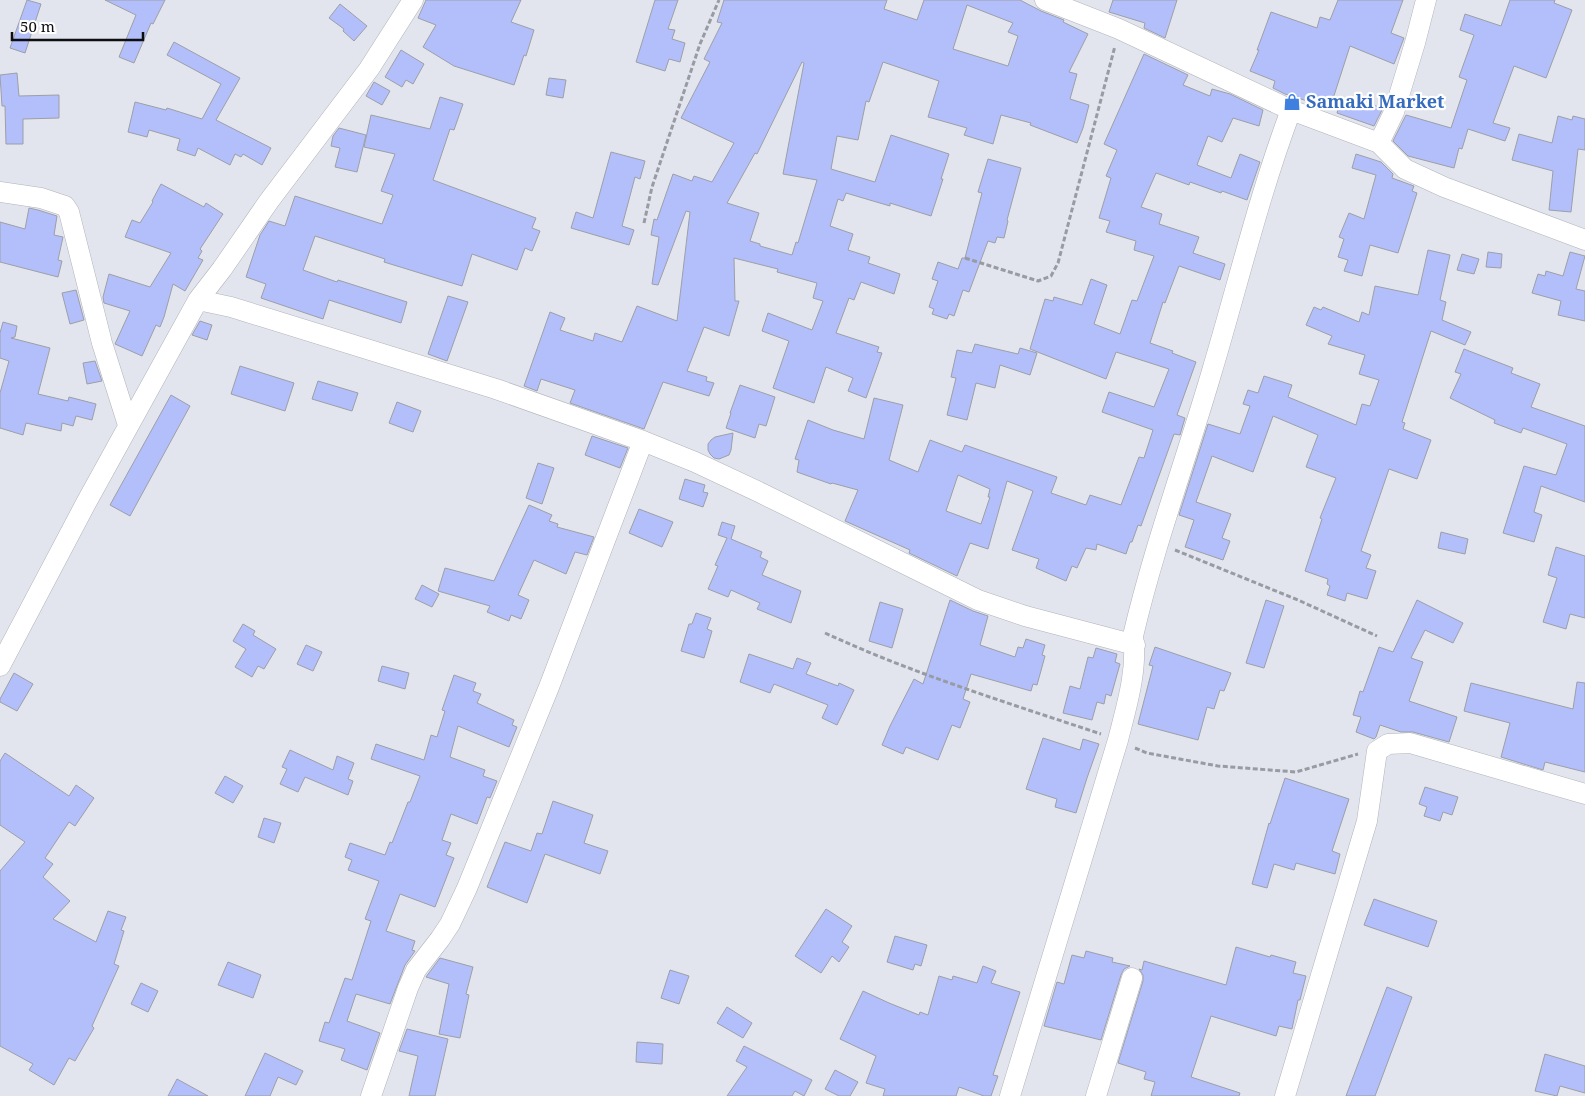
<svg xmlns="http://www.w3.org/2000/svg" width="1585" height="1096" viewBox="0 0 1585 1096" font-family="'Noto Serif',serif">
	<rect width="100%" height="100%" fill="#e2e5ee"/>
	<path fill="#b2bffb" stroke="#9d9fa7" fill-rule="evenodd" d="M27 0 41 4 25 53 10 48Z
		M105 0H165L153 24 151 23 134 63 119 57 136 15Z
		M426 0H521L511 22 534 30 526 56 524 55 514 85 454 66 423 47 436 25 418 18Z
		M655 0H678L668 29 675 30 672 39 685 43 680 62 669 59 665 71 636 62Z
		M724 0H887L884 9 917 20 924 0H1020L1041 11 1064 20 1063 22 1088 34 1069 72 1077 74 1070 99 1089 105 1083 128 1077 143 1030 125 1031 123 1001 115 993 144 964 135 967 128 928 117 939 81 883 62 869 102 866 101 858 140 837 136 831 169 875 182 891 135 949 154 941 179H943L931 216 890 203V206L846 193 843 201 838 199 830 226 853 234 848 250 870 257 868 263 900 274 894 294 861 282 854 300 849 298 836 333 879 347 877 352 882 353 866 398 848 391 853 378 826 367 814 403 773 388 789 341 762 331 768 313 812 330 823 301 813 298 817 283 777 272 778 269 734 258 735 301H739L729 336 704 327 687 371 707 377 706 381 714 383 709 396 663 382 644 429 570 403 575 390 541 379 537 391 524 386 550 312 565 318 560 330 593 341 595 333 622 342 637 306 677 321 690 212 686 211 658 285 652 284 659 237 651 235 654 219 657 220 673 174 692 181 694 176 712 182 734 143 681 118 710 62 704 59 722 23 717 22ZM967 5 1013 23 1008 32 1018 36 1008 66 953 49ZM802 62 804 63 783 174 817 180 798 243 796 242 792 255 760 246V244L750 241 759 213 727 203 755 153 757 154Z
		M1113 0H1177L1165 38 1144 28 1145 23 1109 12Z
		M1338 0H1403L1391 33 1404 38 1394 64 1350 46 1330 108 1285 94 1273 88 1275 81 1250 71 1259 50H1257L1271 12 1317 28 1320 17 1330 20Z
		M1510 0H1555L1554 3 1572 10 1546 78 1514 66 1493 123 1510 128 1505 141 1468 129 1462 149 1459 148 1454 168 1408 156 1393 141 1406 115 1451 128 1467 80 1459 77 1474 35 1460 30 1465 14 1501 26Z
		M340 4 367 26 354 41 343 31 344 29 329 18Z
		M174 42 240 78 216 120 271 148 262 165 243 154 241 157 235 154 230 165 198 148 195 156 177 150 180 139 149 130 147 137 128 132 135 102 166 110 167 108 202 119 221 84 167 55Z
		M401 50 424 64 413 84 406 80 402 87 385 77Z
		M1144 54 1188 75 1183 85 1210 96 1212 89 1230 94 1263 110 1259 126 1233 118 1222 142 1208 136 1197 165 1231 178 1240 154 1260 162 1247 200 1222 191 1221 193 1190 182 1189 185 1156 173 1141 207 1162 214 1159 224 1199 237 1193 253 1225 264 1220 280 1179 266 1165 303 1163 302 1150 343 1173 351 1172 353 1196 362 1177 415 1185 418 1180 435 1174 434 1141 526 1138 525 1132 542H1130L1126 554 1097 544 1096 550 1086 548 1077 568 1072 566 1066 581 1036 568 1039 559 1012 550 1033 491 1007 481 988 549 970 543 957 576 909 553 910 550 845 521 858 490 832 483 831 484 797 472 799 460 795 459 808 420 833 430 864 439 874 398 903 405 889 460 918 472 930 440 962 452 965 445 1057 477 1051 493 1086 505 1090 495 1121 505 1139 457 1144 458 1153 430 1102 412 1109 392 1154 407 1169 369 1116 352 1106 379 1030 349 1045 299 1053 301 1054 297 1082 305 1091 279 1107 285 1094 324 1120 334 1132 300 1137 301 1154 256 1134 250 1136 241 1106 232 1110 221 1099 218 1111 178 1106 176 1117 150 1104 144ZM958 475 990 489 988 497H990L981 524 946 511Z
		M17 73 19 96 59 95V118L23 119V144H6L5 106H2L0 75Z
		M549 78 566 80 563 98 546 95Z
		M374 82 390 91 382 105 366 96Z
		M440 97 463 104 454 130 450 129 433 180 536 218 532 228 540 231 532 251 525 248 517 270 472 254 462 286 384 262 385 259 315 236 303 270 337 282 338 280 407 302 401 323 329 300 323 319 261 298 266 284 246 277 260 235 269 221 285 226 295 196 382 224 393 195 381 191 395 154 364 147 371 115 430 129Z
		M1341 100 1367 109 1369 104 1383 108 1374 126 1337 113Z
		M1558 116 1572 120 1573 116 1585 119V150L1578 149 1571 212 1549 210 1553 171 1512 160 1519 134 1552 143Z
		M339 128 366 135 357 172 335 167 340 148 331 146 333 136Z
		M611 152 645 161 640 179 635 177 622 226 634 230 629 245 571 228 576 212 593 218Z
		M1356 154 1381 162 1393 174 1392 178 1414 186 1412 191 1417 193 1398 253 1370 245 1362 276 1344 271 1348 260 1338 257 1344 239 1339 237 1349 213 1364 219 1376 175 1352 168Z
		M988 159 1021 168 1007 220 1008 221 1004 238 997 237 995 243 988 241 969 292 963 290 954 316 949 314 947 319 932 314 934 309 929 307 938 281 932 279 938 262 958 269 962 258H965L982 193 978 192Z
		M161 184 204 207 206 203 223 214 200 249 202 251 198 258 203 260 185 291 173 284 164 317 160 327 156 325 142 356 115 344 130 311 104 303 103 297 109 274 150 287 171 253 125 237 132 220 140 223 153 202 152 201Z
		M29 208 38 210 57 216 54 235 63 237 58 260 62 261 58 277 0 262V222L25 229Z
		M1428 250 1450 255 1440 300 1446 302 1442 320 1471 332 1465 345 1431 331 1402 422 1405 423 1403 429 1431 440 1417 479 1389 469 1361 551 1371 555 1366 568 1376 571 1367 599 1347 593 1345 601 1327 595 1330 586 1327 584 1328 579 1305 571 1322 519 1320 518 1336 478 1306 467 1318 435 1273 416 1253 472 1212 456 1196 502 1231 514 1222 538 1230 541 1223 560 1185 547 1194 520 1179 515 1208 424 1240 434 1250 406 1243 404 1248 390 1258 393 1264 376 1292 385 1288 397 1356 425 1362 404 1370 406 1379 380 1359 374 1365 355 1328 344 1332 336 1306 325 1314 307 1321 310 1323 307 1359 322 1362 312 1369 315 1375 286 1418 295Z
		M1488 252 1502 254 1501 268 1486 267Z
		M1570 252 1585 256 1576 289 1585 291V321L1558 315 1561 301 1532 293 1538 274 1545 276 1546 271 1563 276Z
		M1462 254 1479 259 1474 274 1457 270Z
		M76 290 84 320 70 324 62 293Z
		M448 296 468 302 447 361 428 354Z
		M200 321 212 325 207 340 192 335Z
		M3 322 17 326 15 337 11 338 50 348 38 394 68 401 69 397 96 404 92 420 76 416 73 426 62 423 61 431 26 423 23 435 0 428V393L9 361 0 358V333Z
		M975 344 1018 354 1020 348 1037 353 1030 375 1000 365 995 388 976 383 967 420 947 415 956 378 951 377 957 350 972 353Z
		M1464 349 1513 368 1511 373 1540 384 1531 407 1585 426V502L1541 486 1534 512 1542 515 1534 542 1503 533 1524 466 1556 475 1567 444 1523 428 1521 433 1494 423 1495 420 1450 398 1461 374 1455 372Z
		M95 361 102 381 87 384 83 363Z
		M240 366 294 383 285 411 231 394Z
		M318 381 358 393 352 411 312 399Z
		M740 385 775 397 766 426 759 424 755 438 726 428 731 413H730Z
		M171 395 190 406 130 516 110 505Z
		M397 402 421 411 413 432 389 423Z
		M733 433 731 450 729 455 719 459 714 458 710 454 708 450V444L711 440 715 437Z
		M592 436 628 448 620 468 585 455Z
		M538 463 554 468 542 504 526 498Z
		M685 479 705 485 703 492 708 493 703 507 679 499Z
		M529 505 552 515 549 521 558 524 557 527 594 537 587 555 575 552 566 574 534 560 518 595 529 600 521 619 511 615 509 621 487 612 490 606 438 591 445 568 494 581Z
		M639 509 673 522 662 547 629 533Z
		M722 522 735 526 731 539 762 552 760 557 768 561 762 575 801 591 791 623 757 609 760 603 731 590 728 597 708 589 718 566 715 565 727 538 718 535Z
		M1441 532 1468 539 1465 554 1438 548Z
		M1556 547 1585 556V618L1570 614 1566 629 1543 622 1557 578 1548 575Z
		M422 585 439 594 432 607 415 599Z
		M950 600 973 611 988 616 980 645 1015 657 1018 647 1023 648 1026 639 1045 645 1042 655 1045 656 1037 685 1033 684 1031 691 971 674 963 699 970 702 960 728 952 725 938 760 906 747 903 754 882 745 890 726 914 679 923 684Z
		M1266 600 1284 606 1264 668 1246 663Z
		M1417 600 1463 623 1453 643 1425 630 1411 658 1423 662 1409 701 1457 717 1449 742 1413 732H1401L1380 725 1376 737 1374 739 1356 732 1361 717 1353 715 1360 691 1363 692 1379 647 1393 652Z
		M880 602 903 609 892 648 869 641Z
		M696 613 711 618 707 629 712 631 704 658 681 651 689 624H692Z
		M243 624 255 631 253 635 276 649 264 669 258 666 252 677 235 667 246 649 233 641Z
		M306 645 322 652 313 671 297 664Z
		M1155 647 1231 673 1224 691 1220 690 1214 709 1207 707 1198 740 1138 724 1153 666 1149 665Z
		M1096 648 1117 654 1115 662 1120 664 1111 696 1106 694 1104 704 1097 702 1092 720 1063 713 1070 686 1080 689 1088 657 1093 658Z
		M749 654 793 669 797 658 811 663 806 674 838 686 839 683 854 690 837 725 822 718 828 705 774 684 770 693 740 682Z
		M382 666 409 673 405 689 378 681Z
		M14 673 33 684 17 711 0 702V699Z
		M454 675 476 683 473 691 481 694 477 703 514 720 512 725 517 727 509 747 458 726 450 757 485 770 483 776 497 781 490 798 487 797 477 824 451 814 442 840 451 843 446 855 454 858 435 907 400 894 386 931 415 941 412 950 415 951 405 965 390 1004 356 994 347 1021 380 1033 367 1070 341 1060 345 1049 319 1041 325 1022 329 1023 345 978 352 980 371 921 365 919 379 881 348 870 352 860 345 857 350 843 385 855 390 842 392 843 408 802H410L420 776 371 759 376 744 424 760 431 735 437 737 445 711 442 710Z
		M1577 682 1585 683V772L1545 762 1543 770 1501 757 1510 723 1464 711 1471 683 1573 709Z
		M1043 738 1080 750 1083 739 1099 744 1087 778 1076 813 1055 807 1057 799 1026 789Z
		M290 750 333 770 337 756 354 763 348 779 353 781 348 795 305 777 298 792 280 784 287 769 282 767Z
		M5 753 69 796 76 785 94 798 75 826 69 822 45 858 53 864 43 877 70 901 53 919 96 942 108 911 126 917 121 930 124 931 114 964 119 966 92 1026 94 1028 75 1061 69 1058 54 1085 29 1070 33 1064 0 1046V871L25 842 0 825V761Z
		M225 776 243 786 233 803 215 793Z
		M1285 778 1349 799 1332 851 1340 854 1335 874 1296 863 1294 870 1274 864 1267 888 1252 884 1269 823 1270 824Z
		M1425 787 1458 797 1452 815 1443 812 1440 821 1424 816 1427 807 1419 804Z
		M553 801 593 815 584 843 608 851 600 874 545 854 527 903 487 887 505 842 531 851 537 833 542 834Z
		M264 818 281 823 274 843 258 837Z
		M1374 899 1437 921 1428 947 1364 925Z
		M826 909 852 926 842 942 849 947 839 962 832 956 821 973 795 956Z
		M895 936 927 945 921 966 915 964 913 970 887 962Z
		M1236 947 1270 957 1271 955 1296 962 1293 973 1306 976 1300 1000H1298L1292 1029 1279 1026 1276 1036 1211 1016 1191 1077 1240 1093 1239 1096H1151L1155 1082 1144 1079 1146 1072 1118 1063 1143 981V975L1139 969 1142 970 1144 961 1226 985Z
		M1086 951 1113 958 1112 962 1130 966 1124 969 1121 975 1101 1040 1044 1026 1057 982 1064 984 1072 955 1084 958Z
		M440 958 473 967 466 994 469 995 460 1038 439 1034 449 984 426 977Z
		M228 962 261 975 253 998 218 985Z
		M983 966 996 971 991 983 1020 992 993 1075 998 1076 991 1096H984L959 1087 956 1096H883L885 1089 866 1083 876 1056 840 1039 863 991 889 1003 919 1015 920 1012 928 1015 939 976 952 980 953 976 977 983Z
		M670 970 689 976 679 1004 661 998Z
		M141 983 158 991 148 1012 131 1004Z
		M1387 987 1412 997 1375 1096H1346Z
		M727 1007 752 1023 743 1038 717 1023Z
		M407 1029 448 1039 435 1096H409L418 1056 399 1051Z
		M637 1042 663 1044 662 1064 636 1062Z
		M744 1046 812 1080 804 1096 795 1091 792 1096H727L747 1067 736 1061Z
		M265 1053 303 1071 296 1085 278 1077 270 1096H245Z
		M1545 1054 1585 1066V1093L1560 1086 1557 1096 1535 1091Z
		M835 1070 858 1082 850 1096H839L825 1089Z
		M177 1079 208 1096H168Z"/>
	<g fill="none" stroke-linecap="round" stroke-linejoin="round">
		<g stroke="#b0b3bb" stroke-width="21">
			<path id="minor" d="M1426 0 1415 43 1394 112 1379 143 1405 169 1444 187 1585 240
				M1291 110 1379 143
				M0 192 41 198 65 206 69 212 102 343 128 425
				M198 300 231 307 496 389 643 441 695 462 761 493 978 600 1025 616 1135 645
				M0 666 86 503 198 300 222 269 269 201 369 69 413 0
				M371 1096 408 988 416 970 440 939 450 924 467 888 549 687 643 441
				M1010 1096 1118 740C1126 708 1138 670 1133 636 1154 546 1186 460 1212 371 1238 284 1259 195 1291 110L1119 29 1045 0
				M1096 1096 1132 978
				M1285 1096 1367 821 1377 751 1388 744 1410 743 1585 794"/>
		</g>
		<path stroke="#999ba2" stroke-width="3" stroke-dasharray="5 2.5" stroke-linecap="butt" d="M644 223 652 187 700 44 719 0
			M965 258 1038 281 1051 276 1058 263 1115 46
			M1175 550 1298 600 1377 636
			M825 633C914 674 1008 703 1101 734
			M1135 748 1147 753 1218 766 1296 772 1358 754"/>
		<use href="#minor" stroke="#fff" stroke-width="20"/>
	</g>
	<defs>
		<g id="shop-bare" transform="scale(1.35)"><path d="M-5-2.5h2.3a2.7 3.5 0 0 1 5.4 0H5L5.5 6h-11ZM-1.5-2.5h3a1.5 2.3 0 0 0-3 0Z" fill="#3f7fe0" stroke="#fff" stroke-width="2.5" paint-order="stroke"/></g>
	</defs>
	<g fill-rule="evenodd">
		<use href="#shop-bare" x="1292" y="102"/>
	</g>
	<g text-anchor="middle" stroke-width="4.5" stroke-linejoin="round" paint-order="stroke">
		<g font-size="18" font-weight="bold" fill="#366cbe" stroke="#fff" text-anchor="start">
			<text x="1306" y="108">Samaki Market</text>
		</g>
	</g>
	<path d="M12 32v8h131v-8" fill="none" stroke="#0e0e11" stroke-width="2.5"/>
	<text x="20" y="32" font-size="15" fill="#0e0e11" stroke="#ffffff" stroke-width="4" paint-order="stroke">50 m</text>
</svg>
